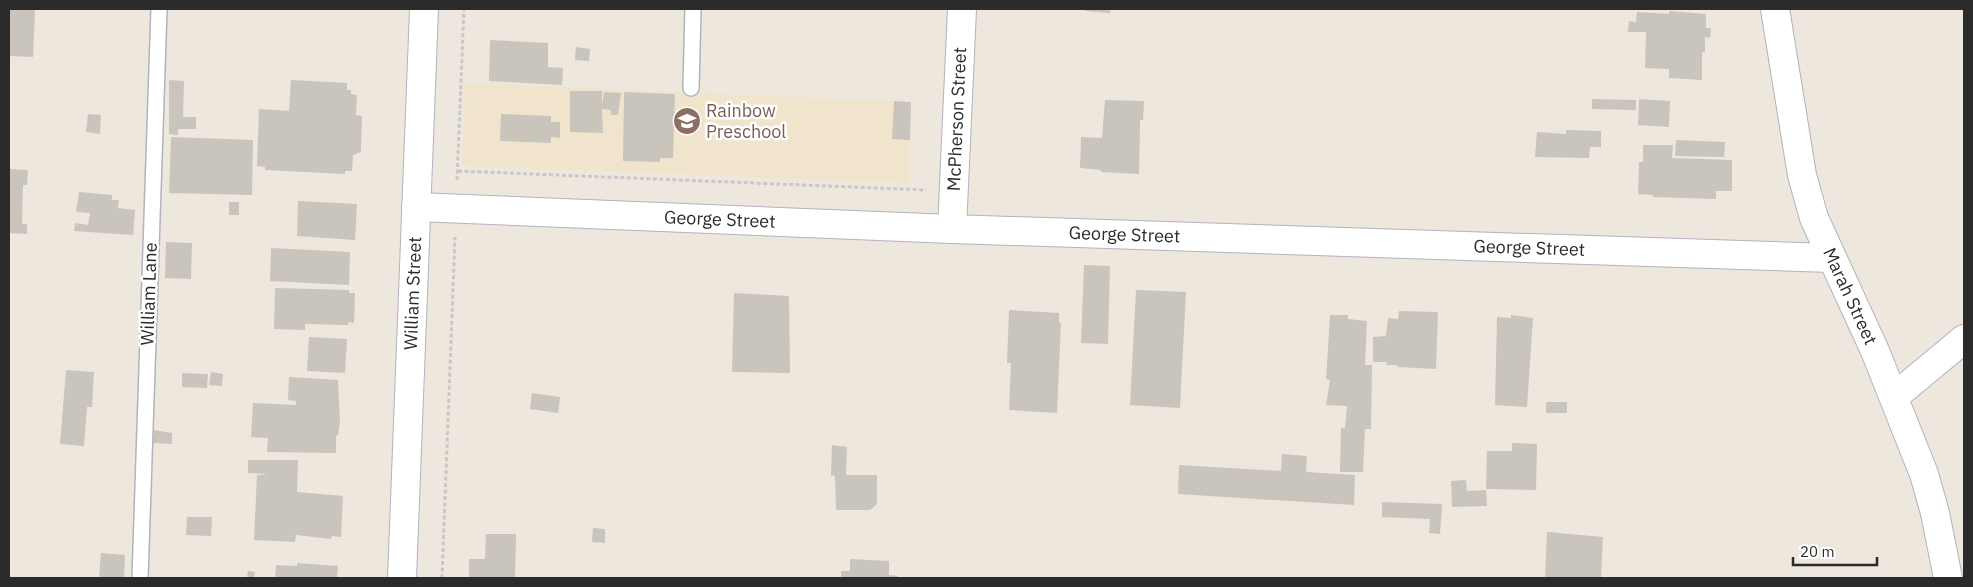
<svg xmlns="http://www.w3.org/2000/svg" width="1973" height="587" viewBox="0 0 1973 587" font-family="'IBM Plex Sans',sans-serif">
	<rect width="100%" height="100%" fill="#eee7dd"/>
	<path fill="#f0e5cc" d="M465 83 911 102 909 183 462 166Z"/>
	<path fill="#c9c4bc" d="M9 9 35 10 33 57 9 56Z
		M1085 9H1110V13L1085 11Z
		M1669 11 1706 14V28H1711L1710 38 1705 37V53L1702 52V80L1669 78V69L1645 68 1646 32H1628L1629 21 1636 22 1637 12 1669 14Z
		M490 40 548 43V67L563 68 562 85 489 81Z
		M576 47 590 49 589 61 575 60Z
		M169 80 184 81 183 117H196V129H178V135L169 134Z
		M291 80 347 83V90H351V94L357 95 356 115 362 116 361 152 353 155 352 171H345V174L265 170V167L257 166 259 109 289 111Z
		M570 91H602V106L604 92 621 93 618 115H611V110L602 109 603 133 570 132Z
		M624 92 675 94 673 158H660V162L623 161Z
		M1592 99 1636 100V110L1592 109Z
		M1639 99 1670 101 1669 127 1638 125Z
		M1105 100 1144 101 1143 120H1140L1139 174 1101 172V170L1080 168 1081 137 1102 138Z
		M894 101 911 102 910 140 892 139Z
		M88 114 101 115 100 134 86 132Z
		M501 114 551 116V122H560V138L551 137V143L500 141Z
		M1566 130 1601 131V147H1590L1589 158 1535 157 1537 132 1566 134Z
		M171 137 253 140 252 195 169 193Z
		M1676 140 1725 142 1724 157 1675 156Z
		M1643 145H1673L1672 158 1732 160V191H1716V199L1653 197V195L1638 194 1639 162H1643Z
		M9 169 28 170 27 185H23L22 224H27V234L9 233Z
		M79 192 112 195V200H119L118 208 135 210 133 235 74 231 75 223 88 225 90 213 76 212Z
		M298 201 357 204 355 240 297 236Z
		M229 202H239V215H229Z
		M166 242 192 243 191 279 165 278Z
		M271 248 350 252 349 285 270 281Z
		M1084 265 1110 266 1108 344 1081 343Z
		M275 288 349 290V293H355L354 323 348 322V325L305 324V330L274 329Z
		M1136 290 1186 292 1180 408 1130 405Z
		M734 293 789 296 790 373 732 372Z
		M1009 310 1059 313V323L1061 322 1057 413 1009 410 1011 363H1007Z
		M1399 311 1438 312 1436 369 1398 367 1397 365H1386L1387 362H1373V337L1386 336 1388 318 1398 319Z
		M1330 315H1348V319L1367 321 1365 365H1372L1371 429H1365L1363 472H1340L1341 428H1345L1347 406 1326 405 1330 380 1326 379Z
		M1511 315 1533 318 1527 407 1495 405 1497 317 1511 318Z
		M309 337 347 339 345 373 307 371Z
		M66 370 94 372 92 407H87L84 446 60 444Z
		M211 372 223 374 222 386 209 385Z
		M182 373 208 374 207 388 182 387Z
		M289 377 338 380 340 422 338 435 336 436V453L267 452 268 438 251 437 253 403 296 405V401L288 400Z
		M532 393 560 397 558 413 530 409Z
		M1546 402H1567V413H1546Z
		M154 430 172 433V444L153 443Z
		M1512 443 1537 444 1536 490 1486 489 1487 451H1512Z
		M832 445 847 447 846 475H877V504L870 510H836L835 478 834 475 831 476Z
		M1282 454 1307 456 1306 472 1355 475 1354 505 1178 494 1179 465 1281 471Z
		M248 460H298L297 492 343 496 341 537 332 536 331 539 296 535 295 542 254 540 257 475 269 474 248 473Z
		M1466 480 1467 491 1486 490 1487 506 1452 507 1451 481Z
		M1382 502 1442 504 1440 534 1429 533 1430 519 1382 517Z
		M187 517H212L211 536 186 535Z
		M593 528 605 529V543L592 542Z
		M1547 532 1603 537 1601 578H1545Z
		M486 534H516L515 578H469V559H485Z
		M101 553 125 555 124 578H99Z
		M850 559 889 561V575L898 576V578H841V571H850Z
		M297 563 338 566 337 578H275L276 565 297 566Z
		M248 571 255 572 254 578H247Z"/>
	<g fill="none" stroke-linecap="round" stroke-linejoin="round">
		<g stroke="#b1b3bf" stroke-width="18">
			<path id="lane" d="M691 88 693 9
				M140 578 159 9"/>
		</g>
		<g stroke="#b1b3bf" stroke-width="30">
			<g id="street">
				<path id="s1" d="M1775 9 1802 175 1814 218 1875 351 1924 474 1935 513 1948 578"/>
				<path id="s2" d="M416 207 952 229 1831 258"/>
				<path id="s3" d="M952 229 962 9"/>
				<path d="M1894 397 1964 339"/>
			</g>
		</g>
		<g stroke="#b1b3bf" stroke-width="30">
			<g id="secondary">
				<path id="s4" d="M402 578 424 9"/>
			</g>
		</g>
		<path stroke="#c8c8c8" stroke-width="3" stroke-dasharray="4 2.5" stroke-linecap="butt" d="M458 171 926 190
			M457 180 464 9
			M442 578 455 237"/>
		<use href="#lane" stroke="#fff" stroke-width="15"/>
		<use href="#street" stroke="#fff" stroke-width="28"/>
		<use href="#secondary" stroke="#fff" stroke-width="28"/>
	</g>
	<defs>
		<g id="school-disc" transform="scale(1.4375)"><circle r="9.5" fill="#8d6e63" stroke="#fff"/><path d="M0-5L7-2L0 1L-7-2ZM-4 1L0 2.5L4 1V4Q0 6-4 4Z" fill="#fff"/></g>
	</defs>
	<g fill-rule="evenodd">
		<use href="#school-disc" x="687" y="121"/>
	</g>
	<g text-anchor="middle" stroke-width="5" stroke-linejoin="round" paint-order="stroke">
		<g font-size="18" fill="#785e54" stroke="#fff" text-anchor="start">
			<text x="706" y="117">Rainbow<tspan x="706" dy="21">Preschool</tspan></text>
		</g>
		<g font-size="18" fill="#2b2b2b" stroke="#fff">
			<text dy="6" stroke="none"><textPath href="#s3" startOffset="110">McPherson Street</textPath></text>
			<text dy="6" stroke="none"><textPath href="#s2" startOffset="304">George Street</textPath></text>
			<text dy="6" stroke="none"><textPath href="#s2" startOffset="709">George Street</textPath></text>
			<text dy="6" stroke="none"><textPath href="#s2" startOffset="1114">George Street</textPath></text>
			<text transform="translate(149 294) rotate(-88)" y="6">William Lane</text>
			<text dy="6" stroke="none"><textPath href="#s4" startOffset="285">William Street</textPath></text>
			<text dy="6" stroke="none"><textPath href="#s1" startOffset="299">Marah Street</textPath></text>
		</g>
	</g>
	<rect width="1973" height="587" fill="none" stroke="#2b2b2b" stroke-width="20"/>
	<path d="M1793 557v8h84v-8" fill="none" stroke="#2b2b2b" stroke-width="2.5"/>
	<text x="1800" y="557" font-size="15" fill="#2b2b2b" stroke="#ffffff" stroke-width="4" paint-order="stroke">20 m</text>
</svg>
